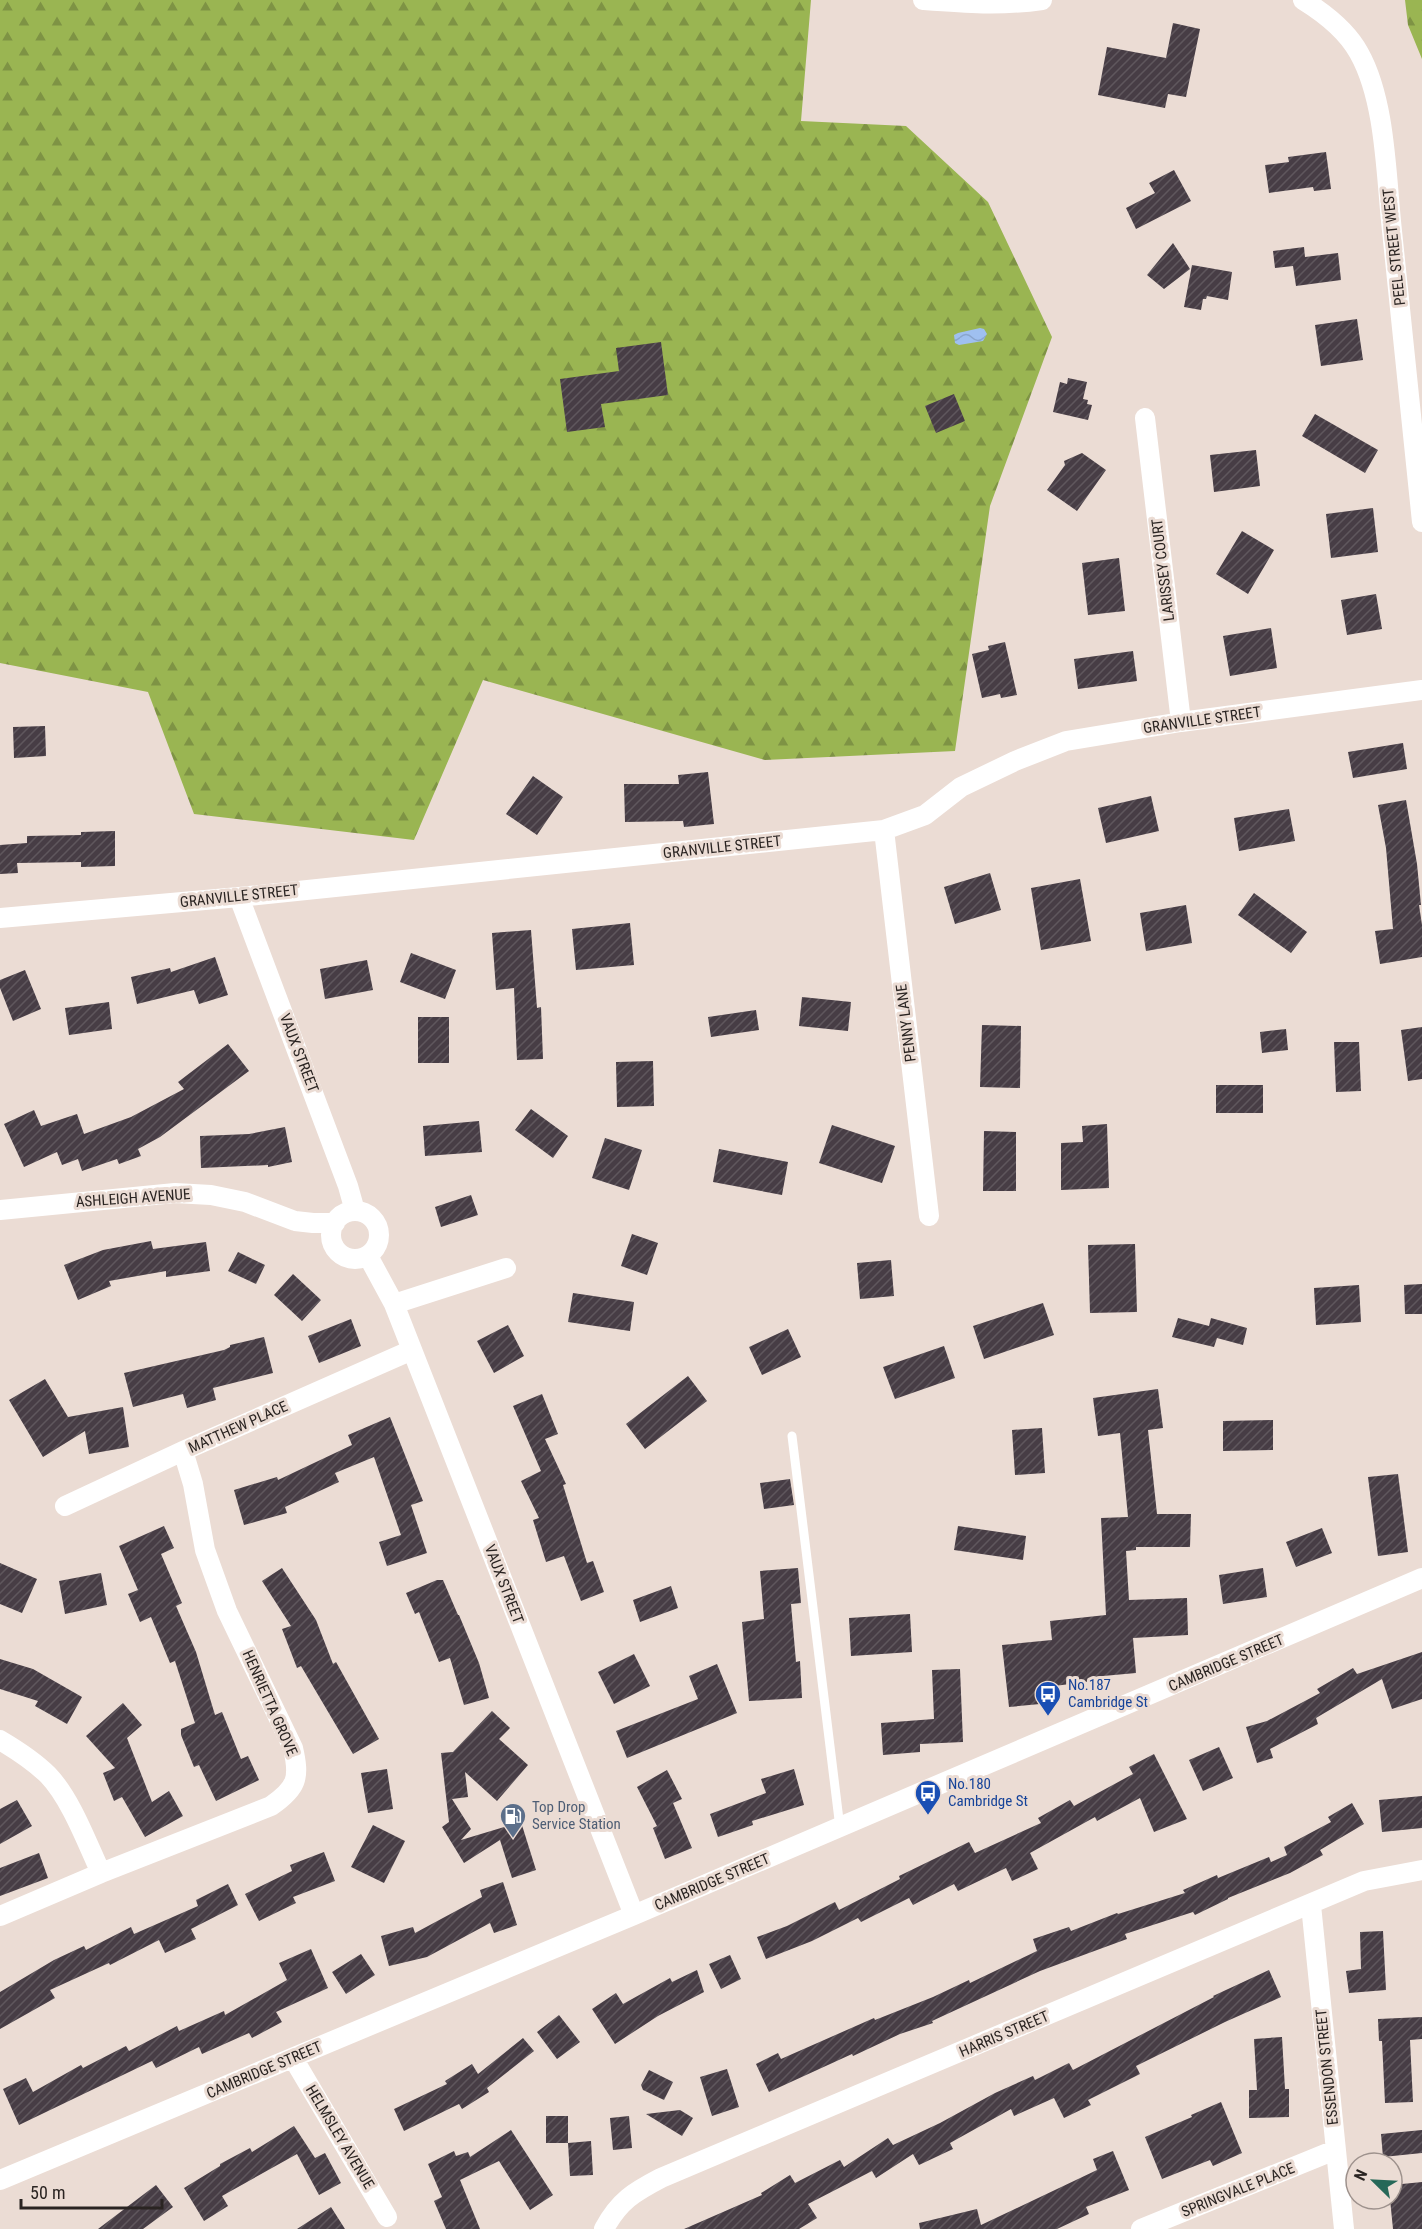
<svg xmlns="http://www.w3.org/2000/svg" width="1422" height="2229" viewBox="0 0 1422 2229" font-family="'Roboto Condensed',sans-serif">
	<defs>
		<pattern id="forest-firs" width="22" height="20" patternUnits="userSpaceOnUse" patternTransform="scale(1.5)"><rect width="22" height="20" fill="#9ab552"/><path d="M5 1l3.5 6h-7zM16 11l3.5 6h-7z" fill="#7e9344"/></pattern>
		<pattern id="water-waves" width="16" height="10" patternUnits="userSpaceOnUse" patternTransform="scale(1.5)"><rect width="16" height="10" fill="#9fc0f0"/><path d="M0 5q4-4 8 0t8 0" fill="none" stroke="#89a5ce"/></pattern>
		<pattern id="building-hatch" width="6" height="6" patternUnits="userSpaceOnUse" patternTransform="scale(1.5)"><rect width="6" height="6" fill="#473d45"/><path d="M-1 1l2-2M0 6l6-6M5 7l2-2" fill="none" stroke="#5f575d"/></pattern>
	</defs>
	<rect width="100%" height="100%" fill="#ebdcd4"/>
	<path fill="url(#forest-firs)" d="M0 0H811L801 121 906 126 988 202 1052 337 990 506 955 751 765 760 483 680 414 840 194 814 148 692 0 663Z
		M1405 0H1422V59L1408 25Z"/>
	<path fill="url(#water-waves)" d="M980 328 984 329 987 334 983 341 959 345 955 343 954 335 958 333Z"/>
	<path fill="url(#building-hatch)" d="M1173 23 1200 29 1186 97 1168 94 1165 108 1098 95 1107 47 1166 58Z
		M1326 152 1331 189 1314 191 1313 187 1269 193 1265 165 1289 162 1288 157Z
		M1174 170 1191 201 1136 229 1126 208 1155 193 1149 183Z
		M1173 243 1190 269 1164 289 1147 275Z
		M1304 247 1305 257 1338 253 1341 280 1296 286 1293 266 1275 268 1273 251Z
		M1192 265 1232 272 1228 300 1207 296 1206 299H1203L1201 310 1184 307Z
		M1357 319 1363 360 1321 366 1315 325Z
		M661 342 668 395 601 404 605 427 567 432 560 379 619 371 616 348Z
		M1068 378 1087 382 1083 399 1088 400 1087 404 1092 405 1088 420 1053 412 1060 382 1067 384Z
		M954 394 965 421 936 433 925 406Z
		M1315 414 1378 450 1365 473 1302 436Z
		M1256 450 1260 486 1214 492 1210 455Z
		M1082 453 1106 470 1077 511 1047 490 1065 465 1064 461Z
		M1373 508 1378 552 1331 558 1326 514Z
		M1242 531 1274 550 1248 594 1216 574Z
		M1119 558 1125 611 1088 615 1082 563Z
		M1376 594 1382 629 1347 635 1341 600Z
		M1271 628 1277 668 1230 676 1223 636Z
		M1005 642 1017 695 1001 698 1000 694 982 698 972 654 989 650 988 646Z
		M1133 651 1137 681 1078 689 1074 659Z
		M45 726 46 756 14 758 13 727Z
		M1403 743 1407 769 1353 778 1348 752Z
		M708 772 714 824 684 827 683 821 625 822 624 784H679L678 775Z
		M533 776 563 797 537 835 506 814Z
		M1151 796 1159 831 1106 843 1098 808Z
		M1406 800 1417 864 1421 905H1419L1422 925V957L1380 964 1375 931 1393 929 1386 848 1378 805Z
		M1289 809 1295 841 1239 851 1234 818Z
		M115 831V866L81 867V862L17 863 18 873 0 874V845L27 843V836L81 835V832Z
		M990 873 1001 910 955 924 944 887Z
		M1080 879 1091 941 1041 950 1031 888Z
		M1254 893 1307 932 1291 953 1238 915Z
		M1186 905 1192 943 1146 951 1140 913Z
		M630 923 634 965 576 970 572 929Z
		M531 930 537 1008 541 1007 543 1059 517 1060 514 988 496 990 492 933Z
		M411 953 456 970 445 999 400 982Z
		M215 957 228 995 199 1004 194 990 137 1004 131 977 170 968 171 972Z
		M367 960 373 990 325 999 320 969Z
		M25 970 41 1009 13 1021 0 988V980Z
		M802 997 851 1002 848 1031 799 1026Z
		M109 1002 112 1029 69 1035 65 1008Z
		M756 1010 759 1030 711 1037 708 1017Z
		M418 1017H449V1063H418Z
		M982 1025 1021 1026 1020 1088 980 1087Z
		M1422 1027V1079L1408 1081 1401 1030Z
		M1286 1029 1288 1050 1262 1053 1260 1032Z
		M1334 1042H1359L1361 1091 1336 1092Z
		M228 1044 249 1071 160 1137 138 1149 141 1156 119 1164 117 1159 82 1171 78 1159 62 1165 57 1152 24 1167 4 1124 34 1110 41 1126 77 1114 84 1134 131 1117 184 1089 178 1082Z
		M653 1061 654 1106 617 1107 616 1062Z
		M1216 1085H1263V1113H1216Z
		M531 1109 568 1136 553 1158 515 1130Z
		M479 1121 482 1152 425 1156 423 1126Z
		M1107 1124 1109 1188 1061 1190V1143L1083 1142 1082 1126Z
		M832 1125 895 1146 882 1183 819 1163Z
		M285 1127 292 1162 268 1167V1165L201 1168 200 1136 249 1134Z
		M984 1131 1016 1132V1191H983Z
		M605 1138 642 1150 629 1190 592 1178Z
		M719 1149 788 1162 782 1195 713 1182Z
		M471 1195 478 1215 441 1227 435 1207Z
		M632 1234 658 1243 647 1275 621 1266Z
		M151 1241 153 1249 206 1242 210 1271 166 1277V1271L109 1281 111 1286 78 1300 64 1265 103 1250Z
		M1135 1244 1137 1312 1090 1313 1088 1245Z
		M238 1252 265 1265 256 1284 228 1271Z
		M891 1260 894 1296 860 1299 857 1263Z
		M293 1274 321 1300 302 1321 274 1295Z
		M1422 1284V1314H1405L1404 1285Z
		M1359 1285 1361 1322 1316 1325 1314 1288Z
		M573 1293 634 1302 630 1331 568 1322Z
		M1043 1303 1054 1335 984 1359 973 1326Z
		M1178 1318 1209 1326 1211 1318 1247 1328 1243 1345 1217 1338 1214 1347 1172 1337Z
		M351 1319 361 1346 319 1363 308 1336Z
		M508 1325 524 1356 494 1373 477 1341Z
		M788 1329 801 1357 762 1375 749 1347Z
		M264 1337 273 1373 213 1388 216 1400 187 1408 183 1394 133 1407 124 1373 224 1350 230 1347V1345Z
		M944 1346 955 1378 895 1399 883 1367Z
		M688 1376 707 1401 645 1449 626 1424Z
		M45 1379 68 1417 123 1407 129 1447 89 1454 85 1431 43 1457 9 1400Z
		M1158 1389 1163 1428 1148 1430 1157 1514H1191L1190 1547H1136V1550L1126 1551 1129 1600 1187 1598 1188 1635 1133 1638 1136 1673 1092 1677 1093 1681 1039 1688 1040 1704 1009 1707 1002 1645 1052 1640 1050 1621 1106 1615 1101 1518 1128 1517 1120 1433 1098 1436 1093 1398Z
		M542 1394 558 1434 545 1439 566 1484 563 1485 587 1563 593 1561 604 1592 581 1601 564 1556 546 1562 533 1520 539 1518 521 1481 541 1471 513 1406Z
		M390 1417 423 1501 411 1505 427 1553 387 1566 379 1542 401 1535 374 1457 335 1473 339 1482 285 1507 287 1513 244 1525 234 1490 277 1477 278 1480 352 1445 348 1435Z
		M1273 1420V1450L1223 1451V1421Z
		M1042 1428 1045 1473 1015 1475 1012 1430Z
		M1398 1474 1408 1552 1378 1556 1368 1477Z
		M790 1479 794 1505 764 1509 760 1483Z
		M164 1526 174 1548 161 1554 182 1603 176 1606 196 1652 215 1715 222 1712 241 1759 248 1756 259 1780 216 1801 199 1765 194 1767 181 1735V1729L195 1723 175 1661 170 1663 151 1617 140 1622 128 1594 138 1590 119 1546Z
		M958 1526 1026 1536 1023 1560 954 1550Z
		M1322 1528 1332 1553 1296 1567 1286 1542Z
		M0 1563 37 1579 22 1613 0 1604Z
		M282 1568 316 1620 333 1664 336 1662 379 1739 353 1754 301 1666 297 1668 282 1629 291 1626 262 1581Z
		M798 1568 801 1603 791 1604 796 1662 800 1661 802 1698 749 1701 742 1622 764 1619 760 1571Z
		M1263 1568 1267 1597 1223 1604 1219 1575Z
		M101 1573 107 1605 65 1614 59 1581Z
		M437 1580H443L458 1615H459L479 1663 489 1698 464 1705 450 1658 439 1662 419 1612 415 1614 406 1593Z
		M671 1586 678 1608 640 1622 633 1600Z
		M910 1614 912 1652 851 1656 849 1618Z
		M1422 1652V1699L1392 1709 1382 1679 1316 1718 1318 1724 1270 1749 1273 1758 1257 1763 1246 1727 1267 1721 1320 1693 1317 1689 1353 1668 1357 1674Z
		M634 1654 650 1686 614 1704 598 1672Z
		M0 1659 33 1669 82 1697 67 1724 35 1706 38 1701 0 1689Z
		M717 1664 737 1713 627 1758 616 1731 698 1699 689 1676Z
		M960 1669 963 1742 920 1744V1752L883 1755 881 1723 934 1719 932 1670Z
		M123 1703 142 1725 127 1738 152 1802 169 1791 183 1816 145 1837 122 1797 114 1801 103 1773 115 1768 86 1736Z
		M492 1711 510 1728 499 1739 528 1765 497 1801 465 1772 468 1797 452 1799 471 1829 461 1840 521 1822 536 1870 512 1878 500 1840 464 1863 442 1827 449 1822 441 1753 453 1752Z
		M1219 1747 1233 1778 1203 1791 1189 1760Z
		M1154 1754 1187 1819 1154 1832 1140 1798 1097 1821 1095 1817 1030 1853 1038 1869 1012 1881 1006 1868 958 1891 954 1884 913 1905 909 1898 861 1922 858 1918 812 1941 766 1959 757 1937 787 1926 835 1902 839 1910 900 1879 899 1876 969 1842 975 1853 1041 1823 1038 1818 1070 1800 1074 1806 1133 1774 1129 1767Z
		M387 1769 393 1809 368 1813 361 1773Z
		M794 1769 804 1805 752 1821 753 1825 718 1837 710 1814 766 1793 761 1779Z
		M667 1770 682 1799 673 1803 692 1848 665 1859 653 1828 657 1826 637 1787Z
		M1422 1796V1828L1382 1832 1379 1800Z
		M17 1800 32 1826 0 1844V1809Z
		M1352 1803 1364 1824 1320 1850 1323 1855 1290 1873 1228 1898V1899L1195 1915 1193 1912 1125 1934 1127 1939 1040 1971 932 2021 933 2023 900 2034 853 2056 852 2054 769 2092 756 2064 778 2053 781 2059 874 2018 875 2020 933 1997 969 1980 970 1983 1037 1951 1033 1939 1069 1927 1071 1931 1117 1913 1118 1914 1185 1893 1183 1890 1217 1875 1218 1878 1269 1857 1271 1862 1287 1855 1284 1847 1331 1822 1328 1817Z
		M373 1825 405 1841 384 1883 351 1867Z
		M324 1852 335 1881 293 1897 296 1903 259 1921 245 1894 292 1871 290 1865Z
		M39 1853 48 1878 0 1896V1868Z
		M503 1882 517 1925 494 1933 490 1923 427 1957 389 1966 381 1936 413 1927 415 1933 482 1897 480 1890Z
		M228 1884 238 1905 191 1929 196 1939 165 1953 159 1940 110 1965 109 1963 50 1990 55 1998 0 2029V1992L54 1960 84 1946 86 1950 131 1927 134 1934 198 1906 196 1900Z
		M1383 1931 1386 1990 1349 1993 1346 1971 1361 1969 1360 1932Z
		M311 1949 328 1988 276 2012 282 2022 252 2038 249 2033 202 2054 199 2047 156 2068 152 2061 19 2125 3 2089 26 2078 33 2092 81 2065 83 2068 126 2046 129 2051 177 2026 179 2031 224 2011 225 2015 287 1980 279 1963Z
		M361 1954 375 1975 346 1994 332 1972Z
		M730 1955 741 1979 721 1989 709 1964Z
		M697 1970 704 1992 658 2016 615 2044 592 2009 616 1993 623 2004 670 1978 672 1982Z
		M1269 1970 1281 1997 1225 2022 1136 2066 1140 2074 1088 2100 1091 2105 1064 2118 1054 2098 1014 2116 1011 2109 950 2143 953 2149 919 2165 913 2154 876 2178 872 2171 808 2204 817 2218 799 2229H684L762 2195 761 2193 790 2175 795 2183 840 2160 844 2167 888 2138 893 2145 940 2123 995 2093 1033 2076 1035 2080 1069 2063 1073 2070 1214 1997 1213 1996Z
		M559 2015 580 2042 557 2059 537 2032Z
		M1422 2017V2039L1410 2040 1413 2102 1385 2103 1382 2041H1379L1378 2019Z
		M1282 2037 1285 2089H1289V2117L1249 2118V2090H1257L1254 2039Z
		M523 2038 534 2051 487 2088 489 2092 462 2109 459 2104 404 2131 394 2109 447 2084 445 2081 472 2064 478 2074Z
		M727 2069 739 2107 712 2116 700 2077Z
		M649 2070 673 2082 664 2100 643 2090 641 2085Z
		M1221 2102 1242 2153 1213 2166 1210 2160 1162 2179 1145 2137 1192 2117 1191 2115Z
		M680 2110 693 2118 682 2136 646 2114Z
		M546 2116H568V2143H546Z
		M629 2116 632 2148 613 2150 610 2118Z
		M294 2126 315 2158 325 2153 341 2183 319 2195 297 2154 222 2196 228 2206 204 2221 184 2188 220 2166V2164L250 2148 252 2152Z
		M511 2130 553 2195 530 2210 499 2161 460 2180 480 2229H446L434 2201 442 2197 428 2164 454 2151 456 2156 468 2152 470 2157Z
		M1422 2130V2153L1383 2157 1381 2134Z
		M591 2141 593 2175 570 2176 568 2143Z
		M1113 2151 1129 2190 1086 2207 1089 2214 1057 2229H920L919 2223 977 2209 981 2225 1097 2170 1093 2159Z
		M1422 2182V2229H1393L1390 2199H1392V2185Z
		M156 2185 173 2207 143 2229H98Z
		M331 2207 345 2229H297Z"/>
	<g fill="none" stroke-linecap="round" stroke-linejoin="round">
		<path stroke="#fff" stroke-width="9" d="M792 1436 840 1828"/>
		<path stroke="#fff" stroke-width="20" d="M923 0C963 3 1002 6 1042 0
			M1303 0C1324 13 1347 31 1359 53 1386 101 1386 177 1392 231 1402 328 1412 425 1422 522
			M1145 418 1181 722
			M884 830 929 1216
			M239 897 348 1186 355 1211
			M0 918 239 897 884 830 925 815 961 787 1015 761 1066 741 1181 722 1422 690
			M0 1210 175 1193 211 1195 245 1202 295 1221 313 1223H335
			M331 1235a24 24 0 1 1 48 0a24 24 0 1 1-48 0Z
			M368 1256 394 1304 634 1915
			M394 1304 506 1268
			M65 1506 183 1451 412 1350
			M0 1740C17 1750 34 1761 48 1775 71 1799 87 1843 101 1873
			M1311 1905 1344 2229
			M0 1916 101 1873 271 1806C297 1788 300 1778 293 1748L227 1611 205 1550 193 1484 183 1451
			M293 2058 387 2217
			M0 2180 634 1915 1422 1578
			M604 2229C619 2201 634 2192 661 2178L1364 1881 1422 1870
			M1141 2229 1335 2150"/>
	</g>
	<defs>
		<g id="bus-pin" transform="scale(1.35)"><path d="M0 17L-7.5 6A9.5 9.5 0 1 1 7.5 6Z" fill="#1a4fb4" stroke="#ebdcd4"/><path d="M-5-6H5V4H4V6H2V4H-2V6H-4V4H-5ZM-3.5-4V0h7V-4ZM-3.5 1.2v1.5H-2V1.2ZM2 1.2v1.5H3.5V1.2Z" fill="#fff"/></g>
		<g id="fuel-pin" transform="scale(1.35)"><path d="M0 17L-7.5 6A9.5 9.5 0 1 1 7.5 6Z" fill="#5c6f8a" stroke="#ebdcd4"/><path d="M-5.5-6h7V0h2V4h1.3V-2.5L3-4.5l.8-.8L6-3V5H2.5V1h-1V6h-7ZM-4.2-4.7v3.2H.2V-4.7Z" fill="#fff"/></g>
	</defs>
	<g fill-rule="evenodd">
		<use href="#bus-pin" x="1048" y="1694"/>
		<use href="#bus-pin" x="928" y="1793"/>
		<use href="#fuel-pin" x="513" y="1816"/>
	</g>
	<g text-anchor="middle" stroke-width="6" stroke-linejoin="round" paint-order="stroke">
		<g font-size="15" fill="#2a2422" stroke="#ebdcd4">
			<text transform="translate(1394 247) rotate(-96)" y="5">PEEL STREET WEST</text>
			<text transform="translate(1163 570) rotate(-97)" y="5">LARISSEY COURT</text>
			<text transform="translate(1202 720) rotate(-8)" y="5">GRANVILLE STREET</text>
			<text transform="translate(722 847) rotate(-6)" y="5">GRANVILLE STREET</text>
			<text transform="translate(239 896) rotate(-6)" y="5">GRANVILLE STREET</text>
			<text transform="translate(906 1023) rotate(-97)" y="5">PENNY LANE</text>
			<text transform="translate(299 1053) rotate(69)" y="5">VAUX STREET</text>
			<text transform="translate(133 1198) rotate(-4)" y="5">ASHLEIGH AVENUE</text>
			<text transform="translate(238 1427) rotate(-24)" y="5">MATTHEW PLACE</text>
			<text transform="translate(504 1584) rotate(69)" y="5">VAUX STREET</text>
			<text transform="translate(1226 1663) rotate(-23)" y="5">CAMBRIDGE STREET</text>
			<text transform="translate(270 1703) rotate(66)" y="5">HENRIETTA GROVE</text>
			<text transform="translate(712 1882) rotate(-23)" y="5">CAMBRIDGE STREET</text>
			<text transform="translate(1004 2034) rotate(-23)" y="5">HARRIS STREET</text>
			<text transform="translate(1327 2067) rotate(-96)" y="5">ESSENDON STREET</text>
			<text transform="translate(264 2070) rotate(-23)" y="5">CAMBRIDGE STREET</text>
			<text transform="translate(340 2137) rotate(59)" y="5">HELMSLEY AVENUE</text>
			<text transform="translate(1238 2190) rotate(-22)" y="5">SPRINGVALE PLACE</text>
		</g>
		<g font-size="15" fill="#164399" stroke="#ebdcd4" text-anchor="start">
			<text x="1068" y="1690">No.187<tspan x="1068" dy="17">Cambridge St</tspan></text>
			<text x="948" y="1789">No.180<tspan x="948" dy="17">Cambridge St</tspan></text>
		</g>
		<g font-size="15" fill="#4e5e75" stroke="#ebdcd4" text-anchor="start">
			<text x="532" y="1812">Top Drop<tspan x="532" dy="17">Service Station</tspan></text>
		</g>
	</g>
	<g transform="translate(1374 2181) rotate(294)"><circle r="28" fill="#ebdcd4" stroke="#9e928d" stroke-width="1.5"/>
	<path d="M0-4.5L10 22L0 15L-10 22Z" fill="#266858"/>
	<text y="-9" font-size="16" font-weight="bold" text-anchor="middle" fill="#2a2422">N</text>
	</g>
	<path d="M21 2199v9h141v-9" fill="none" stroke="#2a2422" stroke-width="3"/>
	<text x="30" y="2199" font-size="18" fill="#2a2422" stroke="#ebdcd4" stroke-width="4.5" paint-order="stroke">50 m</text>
</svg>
